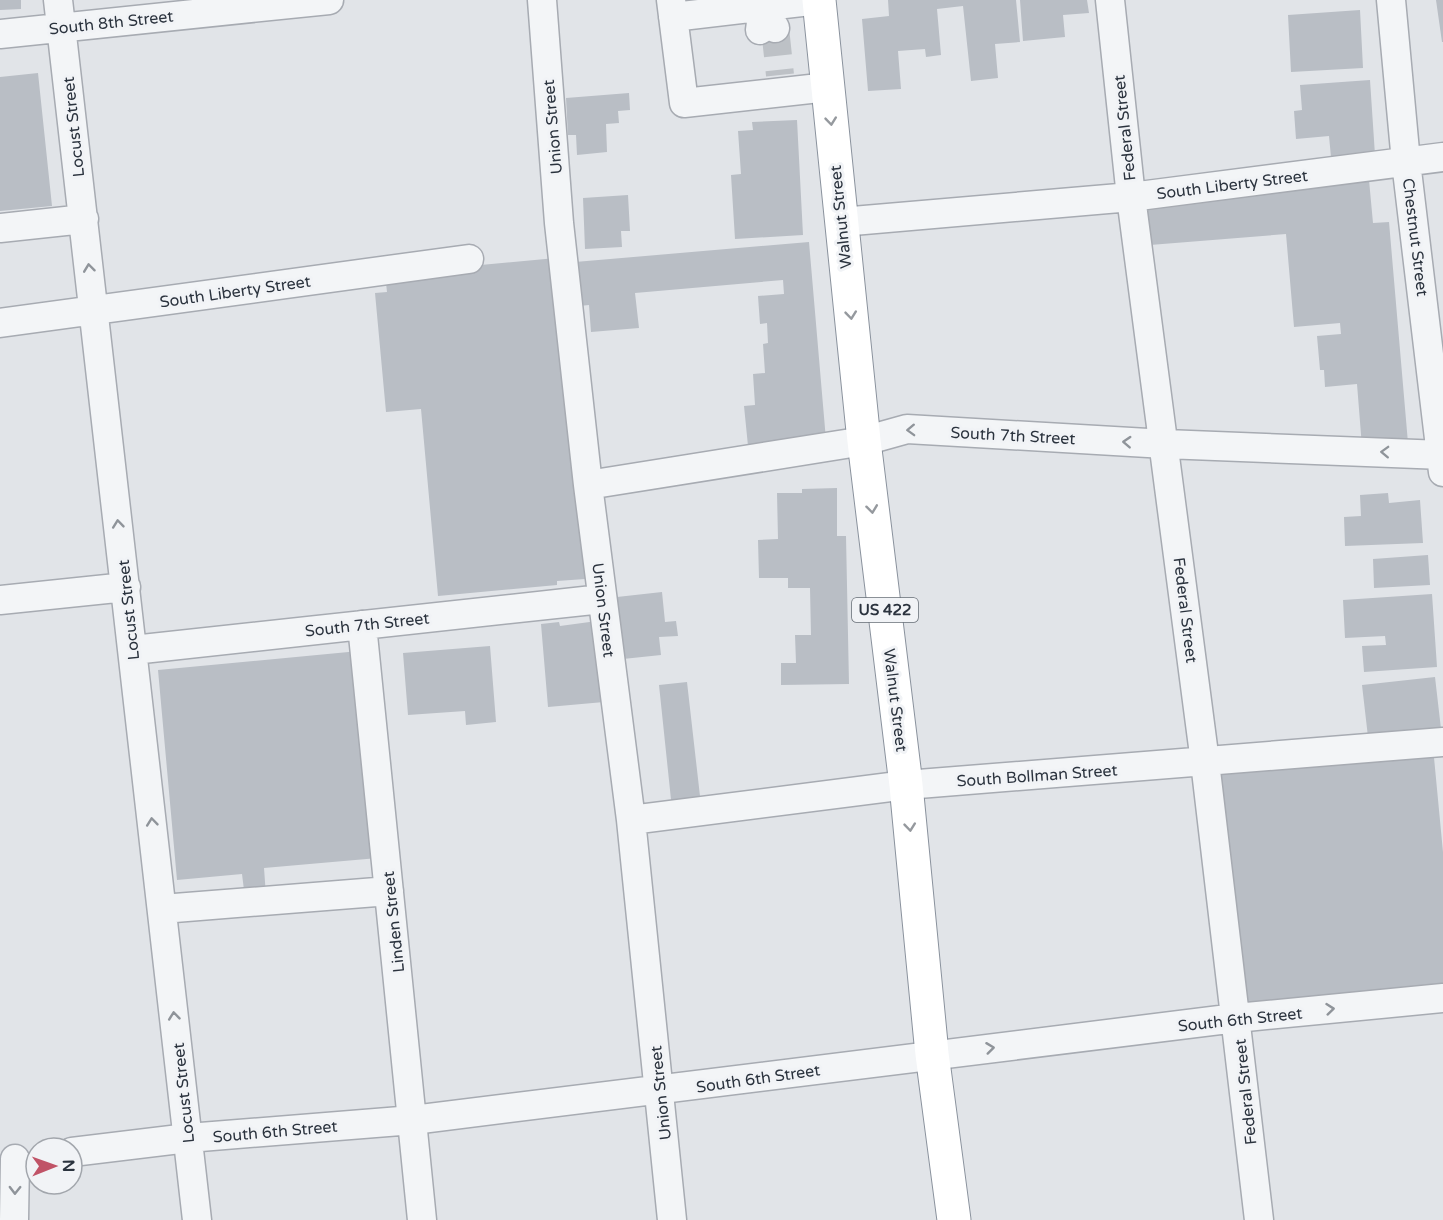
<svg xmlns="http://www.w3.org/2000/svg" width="1443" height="1220" viewBox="0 0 1443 1220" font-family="'Varela Round',sans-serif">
	<rect width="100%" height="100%" fill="#e1e4e8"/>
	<path fill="#b9bec5" d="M0 0H21V9L0 10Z
		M888 0H1016L1020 42 995 44 998 78 971 81 963 6 937 9 941 55 926 57 925 49 898 51 901 89 868 91 862 19 889 16Z
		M1020 0H1087L1089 13 1063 15 1065 37 1023 41Z
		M1436 0H1443V42H1442Z
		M1360 10 1363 68 1291 72 1288 15Z
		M38 73 52 206 0 211V77Z
		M1370 80 1375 155 1331 157 1329 136 1296 139 1294 111 1302 110 1300 85Z
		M629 93 630 110 618 111 619 123 606 124 607 152 577 155 576 135H568L566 98Z
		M797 120 803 235 735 239 731 175 741 174 738 131 753 130 752 122Z
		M1369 180 1373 223 1389 222 1408 443 1362 447 1357 384 1325 387 1324 370H1320L1317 336 1341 334 1340 323 1294 327 1286 234 1150 245 1147 198Z
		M628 195 630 231H621L622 247 585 249 583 198Z
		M809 242 826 440 748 446 744 406 755 405 753 374 765 373 763 344 768 343 767 323 760 324 758 296 784 294 783 280 635 293 639 328 591 332 589 305 579 306 575 262Z
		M556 258 585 579 557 581V585L438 596 421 409 386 412 375 293 387 292 385 274Z
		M837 488V536H846L849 684 781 685V663H796L795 635H811L810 588H788V578H759L758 540 778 539 777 493H802V489Z
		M1388 493 1389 503 1420 500 1423 543 1345 546 1344 517 1361 516 1360 495Z
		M1428 555 1430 585 1374 588 1373 559Z
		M662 592 665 622 676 621 678 636 659 637 661 655 623 659 617 597Z
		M1432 594 1437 667 1364 672 1362 646 1386 645 1385 636 1345 638 1343 600Z
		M597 621 604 702 548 707 541 624 559 622 560 626Z
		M490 646 496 722 466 725 465 711 408 715 403 653Z
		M359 651 378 858 264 868 266 896 245 898 242 874 177 880 158 670Z
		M1435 677 1441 729 1368 737 1362 685Z
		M687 682 701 805 672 809 659 685Z
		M1433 747 1443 852V983L1242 1003 1219 768Z"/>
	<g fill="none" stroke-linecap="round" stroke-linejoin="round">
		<path stroke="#bdc1c6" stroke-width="28" stroke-dasharray="28 14" stroke-linecap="butt" d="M775 28 780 75"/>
		<g stroke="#a7abb2" stroke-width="31">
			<path id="minor" d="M58 0 197 1220
				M542 0 559 223 588 485 631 820 672 1220
				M671 0 684 103 828 87
				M1110 0 1131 197 1205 762 1259 1220
				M1391 0 1406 162 1443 472
				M673 17 819 0
				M760 30 763 7 775 28
				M0 34 329 0
				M841 222 1131 197 1443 157
				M0 228 84 219
				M0 323 469 259
				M588 485 864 441 907 429 1165 444 1443 455
				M0 600 126 587
				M362 625 422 1220
				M133 650 602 599
				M631 820 906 785 1443 742
				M162 909 389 891
				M72 1152 188 1138 413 1120 1236 1018 1443 998
				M14 1220 15 1159"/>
		</g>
		<g stroke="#8a929d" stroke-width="35">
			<path id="highway" d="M819 0 864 441 906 785 932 1054 954 1220"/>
		</g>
		<use href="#minor" stroke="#f3f5f7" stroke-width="28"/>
		<use href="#highway" stroke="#fff" stroke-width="33"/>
	</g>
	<defs><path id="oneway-chevron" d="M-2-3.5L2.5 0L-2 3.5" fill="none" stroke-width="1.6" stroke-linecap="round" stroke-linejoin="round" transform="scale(1.5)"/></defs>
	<g stroke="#95999e">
		<use href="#oneway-chevron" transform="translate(831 121) rotate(84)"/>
		<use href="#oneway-chevron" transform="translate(851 315) rotate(84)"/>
		<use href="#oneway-chevron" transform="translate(872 509) rotate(83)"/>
		<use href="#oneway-chevron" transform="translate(910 827) rotate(84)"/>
	</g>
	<g stroke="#8f949a">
		<use href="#oneway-chevron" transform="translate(89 268) rotate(-97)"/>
		<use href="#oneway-chevron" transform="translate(911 430) rotate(178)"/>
		<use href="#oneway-chevron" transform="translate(1127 442) rotate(-177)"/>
		<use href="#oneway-chevron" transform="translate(1385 452) rotate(-178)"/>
		<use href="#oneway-chevron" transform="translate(118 524) rotate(-96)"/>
		<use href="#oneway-chevron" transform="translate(152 822) rotate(-96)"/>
		<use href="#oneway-chevron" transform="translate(1330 1009) rotate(-6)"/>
		<use href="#oneway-chevron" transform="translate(174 1016) rotate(-96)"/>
		<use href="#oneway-chevron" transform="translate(990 1048) rotate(-7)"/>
		<use href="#oneway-chevron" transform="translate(15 1190) rotate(91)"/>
	</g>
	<g text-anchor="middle" stroke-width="6" stroke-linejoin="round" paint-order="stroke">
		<rect fill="#f1f3f6" stroke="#666d75" stroke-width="1.5" x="852" y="598" width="66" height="24" rx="4.5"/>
		<g font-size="15" font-weight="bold" fill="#2b333e">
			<text x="885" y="615">US 422</text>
		</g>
		<g font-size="16" fill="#2b333e" stroke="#f1f3f6">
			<text transform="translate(111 22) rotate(-6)" y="6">South 8th Street</text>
			<text transform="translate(73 127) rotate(-96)" y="6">Locust Street</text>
			<text transform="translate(552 127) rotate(-95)" y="6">Union Street</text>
			<text transform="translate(1124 128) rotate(-96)" y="6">Federal Street</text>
			<text transform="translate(1232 184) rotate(-7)" y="6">South Liberty Street</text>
			<text transform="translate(840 217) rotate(-96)" y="6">Walnut Street</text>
			<text transform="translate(1416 237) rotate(83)" y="6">Chestnut Street</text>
			<text transform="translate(235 291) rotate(-8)" y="6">South Liberty Street</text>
			<text transform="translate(1013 435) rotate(3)" y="6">South 7th Street</text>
			<text transform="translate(128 610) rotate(-96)" y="6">Locust Street</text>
			<text transform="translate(604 610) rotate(83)" y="6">Union Street</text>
			<text transform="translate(1186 610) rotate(83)" y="6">Federal Street</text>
			<text transform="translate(367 624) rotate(-6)" y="6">South 7th Street</text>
			<text transform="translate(896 700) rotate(83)" y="6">Walnut Street</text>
			<text transform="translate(1037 775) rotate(-4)" y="6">South Bollman Street</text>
			<text transform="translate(393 922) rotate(-96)" y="6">Linden Street</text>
			<text transform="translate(1240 1019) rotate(-6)" y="6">South 6th Street</text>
			<text transform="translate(758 1078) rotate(-8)" y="6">South 6th Street</text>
			<text transform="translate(1245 1092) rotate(-96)" y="6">Federal Street</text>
			<text transform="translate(183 1093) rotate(-96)" y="6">Locust Street</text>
			<text transform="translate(660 1093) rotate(-96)" y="6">Union Street</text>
			<text transform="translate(275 1131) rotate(-5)" y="6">South 6th Street</text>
		</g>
	</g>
	<g transform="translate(54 1166) rotate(89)"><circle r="28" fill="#f1f3f6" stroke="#a2a6ac" stroke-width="1.5"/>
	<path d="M0-4.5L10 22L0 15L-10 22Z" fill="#c05367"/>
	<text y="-9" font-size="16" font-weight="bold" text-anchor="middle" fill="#2b333e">N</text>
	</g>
</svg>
